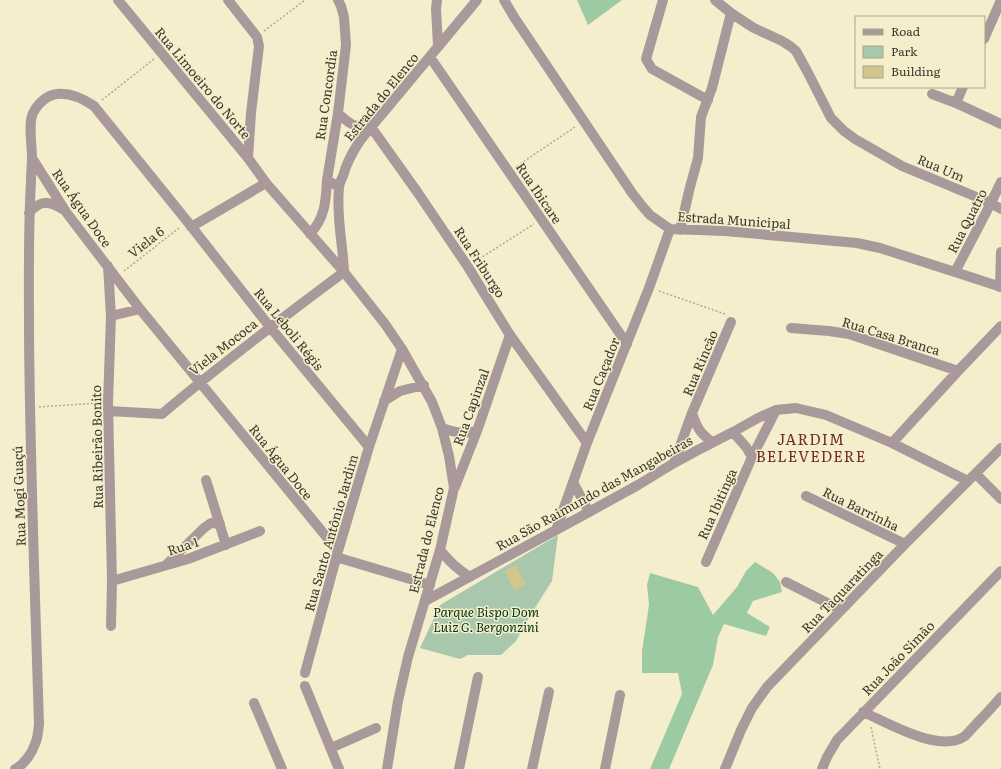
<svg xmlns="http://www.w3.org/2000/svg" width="1001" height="769" viewBox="0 0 1001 769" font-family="Literata,serif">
	<rect width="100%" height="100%" fill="#f5eecc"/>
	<path fill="#a8c7ac" d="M558 535 552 581 531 614 516 641 501 655H468L460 659 420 648 440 605Z"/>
	<path fill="#9ccba3" d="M577 0H622L588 25Z
		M755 562 773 573 780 582 782 592 753 601 747 613 770 627 766 636 724 624 718 637 713 665 669 769H650L682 694 678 673H642V651L649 605 647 585 650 573 698 587 713 615 737 587 746 571Z"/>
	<path fill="#d2c68e" d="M516 565 526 584 515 591 504 571Z"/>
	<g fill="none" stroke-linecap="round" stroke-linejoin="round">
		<path stroke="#afaa8f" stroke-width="1.5" stroke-dasharray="2 2" stroke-linecap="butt" d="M264 31 305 0
			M102 100 154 59
			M517 166 575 127
			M476 261 534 224
			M124 271 179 228
			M659 291 725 314
			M39 407 98 403
			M871 727 880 769"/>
		<path stroke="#aa999b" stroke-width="10" d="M118 0 248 158 266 183 344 272 385 324 402 349 432 402 442 428 449 456 454 488 440 550 408 657 398 701 387 769
			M228 0 257 37 259 46 251 113 248 158
			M338 0 341 6 344 17 346 45 338 113 327 180 339 187
			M437 0 436 9 438 46
			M504 0 514 17 632 193 643 207 650 215 670 229 725 231 857 243 880 248 955 272 1001 287
			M663 0 646 59 652 69 708 100
			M715 0 731 13 743 21 754 28 782 41 790 46 796 51 807 71 831 118 844 131 855 139 902 166 991 203 1001 209
			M984 39 1001 0
			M430 57 627 344
			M932 94 956 103 1001 124
			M956 103 963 87
			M338 113C350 125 354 127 371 127
			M371 127 418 193 468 267 510 335 587 443
			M32 158 66 212 140 309 338 551
			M29 213C41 199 49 201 64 210
			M191 227 266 183
			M680 230 690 187 698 158 701 117 712 88 731 13
			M310 234C325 218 326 201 327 180
			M108 266 111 316 108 403 112 581 111 626
			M344 272C343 244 336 217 339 188 339 184 341 180 343 176 347 161 353 151 362 138L477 0
			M955 272 991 203 1001 182
			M1000 287 1001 252
			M111 316 140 309
			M791 328 829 331 849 334 958 371
			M384 401 400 391 424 385
			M109 411 162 414C221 364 282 318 344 272
			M692 413C697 428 700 433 712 442
			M442 428C457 433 461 434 477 431
			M733 432 746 447 752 457
			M892 443 958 371 1001 326
			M674 463 692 413 731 322
			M976 474 1001 499
			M206 480 226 545
			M573 482 589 512
			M455 487 477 431 510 335
			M806 496 905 544
			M556 530 587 443 649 288 670 229
			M440 550C450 562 457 569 470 577
			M336 557 430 585
			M706 562 752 457 776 410
			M166 565 204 528 211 523 220 524
			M112 581 188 559 260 531
			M786 582 841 610
			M425 601 589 512 638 485 674 463 698 450 733 432 758 418 776 410 796 408 826 415 892 443 968 481
			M305 673 338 551 369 447 402 349
			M305 686 339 769
			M254 703 282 769
			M863 712C888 723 940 754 965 736 970 731 975 725 980 720 987 713 994 705 1001 697
			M331 748 376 728
			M15 769C24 765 32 753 35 744 38 738 38 731 39 724 35 594 30 463 29 332 29 282 28 232 31 181 31 173 32 165 32 157 32 146 28 123 33 113 48 85 73 92 94 106L187 221 270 327 369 447
			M459 769 478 677
			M532 769 549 692
			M605 769 620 695
			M725 769 741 730 752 708 767 687 905 544 1001 448
			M822 769 827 757 837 740 1001 571"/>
	</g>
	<g text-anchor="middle" stroke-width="3" stroke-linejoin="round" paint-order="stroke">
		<g font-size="13" fill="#3c392c" stroke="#f5eecc">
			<text transform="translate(203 83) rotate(50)" y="5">Rua Limoeiro do Norte</text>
			<text transform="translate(326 95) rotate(-82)" y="5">Rua Concordia</text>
			<text transform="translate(381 97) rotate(-51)" y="5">Estrada do Elenco</text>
			<text transform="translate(941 168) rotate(23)" y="5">Rua Um</text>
			<text transform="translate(539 193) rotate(56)" y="5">Rua Ibicare</text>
			<text transform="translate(82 208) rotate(55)" y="5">Rua Água Doce</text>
			<text transform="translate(734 220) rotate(4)" y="5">Estrada Municipal</text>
			<text transform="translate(967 221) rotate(-63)" y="5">Rua Quatro</text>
			<text transform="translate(146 242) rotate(-38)" y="5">Viela 6</text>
			<text transform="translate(480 262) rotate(57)" y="5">Rua Friburgo</text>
			<text transform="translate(289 329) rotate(51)" y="5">Rua Leboli Régis</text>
			<text transform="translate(891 336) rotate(17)" y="5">Rua Casa Branca</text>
			<text transform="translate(223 347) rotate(-38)" y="5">Viela Mococa</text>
			<text transform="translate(700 363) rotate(-67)" y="5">Rua Rincão</text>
			<text transform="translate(601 374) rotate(-68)" y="5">Rua Caçador</text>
			<text transform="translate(471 407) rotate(-70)" y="5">Rua Capinzal</text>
			<text transform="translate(97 447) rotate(-91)" y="5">Rua Ribeirão Bonito</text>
			<text transform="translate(281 462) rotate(51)" y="5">Rua Água Doce</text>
			<text transform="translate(594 493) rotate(-29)" y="5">Rua São Raimundo das Mangabeiras</text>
			<text transform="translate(19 496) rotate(-92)" y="5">Rua Mogi Guaçú</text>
			<text transform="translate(717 504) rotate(-66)" y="5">Rua Ibitinga</text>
			<text transform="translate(861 509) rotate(26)" y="5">Rua Barrinha</text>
			<text transform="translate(331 533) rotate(-74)" y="5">Rua Santo Antônio Jardim</text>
			<text transform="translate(426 540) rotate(-76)" y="5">Estrada do Elenco</text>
			<text transform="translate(183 546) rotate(-18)" y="5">Rua 1</text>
			<text transform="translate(842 591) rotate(-46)" y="5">Rua Taquaratinga</text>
			<text transform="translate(898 658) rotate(-46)" y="5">Rua João Simão</text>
		</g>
		<g font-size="13" font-style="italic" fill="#00340f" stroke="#f5eecc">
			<text x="486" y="617">Parque Bispo Dom<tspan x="486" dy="15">Luiz G. Bergonzini</tspan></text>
		</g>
		<g font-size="15" letter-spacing="1" fill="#712b29" stroke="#f5eecc">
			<text x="811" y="445">JARDIM<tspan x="811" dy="17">BELEVEDERE</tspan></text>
		</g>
	</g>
	<rect x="855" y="16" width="130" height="72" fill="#f5eecc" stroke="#aba68c"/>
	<rect x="863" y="29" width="20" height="6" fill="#aa999b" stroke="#aba68c"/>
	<text x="891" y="36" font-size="12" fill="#3c392c">Road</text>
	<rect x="863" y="46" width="20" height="12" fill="#a8c7ac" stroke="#aba68c"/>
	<text x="891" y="56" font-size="12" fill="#3c392c">Park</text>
	<rect x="863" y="66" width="20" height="12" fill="#d2c68e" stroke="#aba68c"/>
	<text x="891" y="76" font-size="12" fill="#3c392c">Building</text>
</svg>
